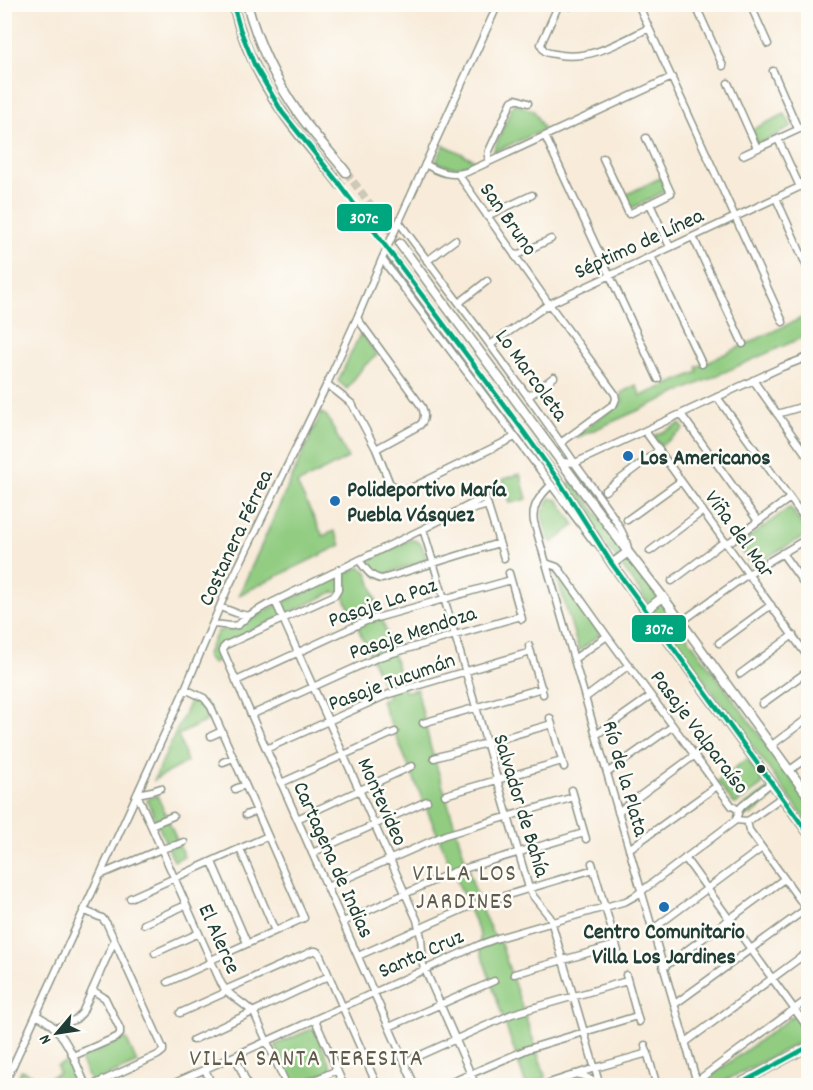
<svg xmlns="http://www.w3.org/2000/svg" width="813" height="1090" viewBox="0 0 813 1090" font-family="Dekko,sans-serif">
	<rect width="100%" height="100%" fill="#fdfcf7"/>
	<filter id="ink" filterUnits="userSpaceOnUse"><feTurbulence type="fractalNoise" baseFrequency=".0167" numOctaves="2"/><feDisplacementMap in="SourceGraphic" scale="12" xChannelSelector="R" yChannelSelector="G"/><feConvolveMatrix kernelMatrix="1 2 1 2 8 2 1 2 1" color-interpolation-filters="sRGB"/></filter>
	<filter id="wash" filterUnits="userSpaceOnUse"><feTurbulence type="fractalNoise" baseFrequency=".008" numOctaves="4" result="noise"/><feDisplacementMap in="SourceGraphic" scale="24" xChannelSelector="R" yChannelSelector="G"/><feGaussianBlur stdDeviation="1.35" result="paint"/><feColorMatrix in="noise" values="0 0 0 0 0 0 0 0 0 0 0 0 0 0 0 0 0 1.4 0 .05"/><feComposite in="paint" operator="in"/></filter>
	<g filter="url(#wash)">
		<rect width="100%" height="100%" fill="#f8ebd9"/>
		<path fill="#91cc81" stroke="#58845a" stroke-width="1.5" d="M514 103 534 111 544 130 493 152Z
			M785 114 792 127 758 144 751 130Z
			M444 145 477 161C457 168 457 170 436 162Z
			M660 178 667 190 632 208 625 195Z
			M808 315V335L576 438 575 436 623 402 621 393 636 385 641 396 698 372 697 367Z
			M361 332 377 355 363 367 347 389 338 381Z
			M321 413 327 416 348 458 297 484 323 536 334 531 341 545 239 595Z
			M680 424 684 429 660 446 654 436Z
			M520 474 527 499 510 503 503 479Z
			M572 480 808 801V823L565 488Z
			M550 498 558 500 575 525 552 543 547 536 542 514Z
			M790 507 808 534 752 566 738 546Z
			M410 540C423 540 424 549 426 560L377 577 372 569 365 563Z
			M360 567 367 572 371 584 405 692 417 689 430 745 480 907 492 932 501 944 546 1078 526 1085 480 950V935L381 701 388 696 343 594 333 592 220 646 223 658 212 663 206 656 218 631C223 629 228 631 233 630L269 609Z
			M555 571 562 579 600 634 579 651Z
			M191 699 205 707 210 719 178 735 187 762 154 780Z
			M747 759 762 779 763 783 761 786 736 804 733 803 717 781Z
			M768 789 773 797 753 814 744 817 741 811 745 805Z
			M157 795 184 856 174 861 147 800Z
			M808 1005V1038L717 1085H706L704 1081Z
			M314 1028 332 1069 298 1085H292L275 1045Z
			M126 1038 137 1063 91 1083 80 1059Z
			M69 1061 80 1085H14L21 1070 44 1080 59 1073 57 1066Z"/>
	</g>
	<g filter="url(#ink)">
		<g fill="none" stroke-linecap="round" stroke-linejoin="round">
			<path stroke="#cdc8b8" stroke-width="8" stroke-dasharray="8 4" stroke-linecap="butt" d="M346 172 400 244
				M340 185 392 256"/>
			<g stroke="#8c9486" stroke-width="9">
				<path id="street" d="M559 4 541 44C543 52 547 53 555 54 589 62 620 42 649 28
					M563 4 570 6 581 4
					M638 4 783 322
					M695 4 723 66
					M750 4 768 44
					M804 4 808 14
					M773 71 798 129
					M728 83 757 148
					M545 136 658 379
					M778 139 800 187
					M743 155 808 125
					M603 158 629 214 671 193 646 138
					M489 162 488 156 489 151 512 101 516 99 528 103
					M425 164C439 172 450 177 467 172L672 77
					M458 174 549 304 615 394 616 399 614 404 562 442
					M776 198 808 269
					M650 204 670 247
					M487 216 532 195
					M399 222C458 303 520 382 576 465 589 484 627 529 628 550
					M693 237 743 344
					M515 256 551 239
					M651 256 702 364
					M382 259 594 542
					M427 261 455 240
					M459 303 487 281
					M357 318 422 407C425 414 425 420 420 425L376 449
					M490 345 549 304 808 183
					M753 380 808 457
					M327 384 352 404 376 449 390 484 399 489H409L515 437
					M528 397 554 377
					M717 397 808 523
					M681 414 758 521
					M777 414 808 405
					M645 431 808 657
					M562 462 575 463 782 367 808 357
					M551 485C540 496 531 506 534 522L698 1086
					M605 491 659 450
					M454 515 488 505
					M627 520 681 481
					M423 529 444 598 529 888 533 896 550 917 600 1086
					M650 551 703 511
					M782 553 808 589
					M359 560C365 568 371 578 382 579L499 543
					M546 563 557 567 560 570 607 636 717 786 732 806 739 810
					M338 570V590L335 595 226 645 223 648V651L415 1086
					M509 573 522 619
					M672 581 721 544 731 541 790 498
					M275 601 417 920 421 937 423 965 476 1086
					M220 607 236 613 248 616
					M681 622 748 574 808 538
					M214 624 231 626 238 625 248 616 267 605 423 529 485 497 504 558
					M719 643 771 605
					M529 646 543 694
					M574 659 607 636
					M740 674 793 635
					M236 681 366 621 511 580
					M185 689 204 698 211 707 304 918 211 960
					M585 698 629 665
					M762 704 808 671
					M251 715 379 657 521 616
					M550 718 564 767
					M423 723 542 688
					M596 735 651 696
					M211 736 222 731
					M772 745 808 718
					M266 749 389 694 531 652
					M434 758 552 724
					M223 762 233 758
					M790 770 808 757
					M607 773 673 726
					M281 783 395 732
					M801 785 808 779
					M235 789 245 785
					M572 790 586 839
					M137 794 221 983C229 998 245 1002 255 1015L287 1086
					M137 794 152 791 161 788
					M445 795 562 761
					M618 812 695 755
					M246 815 256 811
					M297 819 412 766
					M736 820 747 821 751 819 782 797
					M747 821 749 830 808 911
					M151 825 173 816
					M240 849 275 931
					M629 849 717 786
					M312 853 427 801
					M685 858 808 1028
					M212 862 247 943
					M592 863 618 951
					M100 875 161 849 176 845 184 842
					M327 887 445 835 574 797
					M130 898 268 836
					M83 910 102 918 107 924 163 1048V1051L158 1055 91 1086
					M343 922 453 872 584 833
					M144 924 186 905
					M653 929 762 848
					M155 953 199 933
					M358 956 468 907 594 869
					M664 967 784 879
					M514 974 616 945
					M626 975 639 1022
					M168 982 212 962
					M675 1004 806 909
					M180 1013 222 994 225 990 313 951H316L319 953 375 1081V1086
					M36 1015C66 1029 73 1057 86 1086
					M315 1020 344 1086
					M389 1027 494 981
					M56 1028 76 1019 82 1013 114 941
					M193 1040 329 976
					M686 1042 808 952
					M645 1045 657 1086
					M73 1056 117 1037 120 1034V1029L105 998 92 990
					M235 1056 248 1086
					M405 1062 512 1014 627 981
					M205 1069 212 1086
					M575 1074 584 1076 600 1085
					M697 1081 808 999
					M4 1085 185 689 226 592 327 384 357 318 382 259 498 4
					M168 1086 479 945 498 938 626 901 635 896 736 820 739 810 742 806 772 782
					M302 1086 337 1070
					M443 1086 528 1049 637 1016
					M540 1086 595 1068 648 1053"/>
			</g>
			<g stroke="#8c9486" stroke-width="11">
				<path id="secondary" d="M233 4C242 43 260 80 283 113 300 138 321 160 340 185
					M247 4C258 44 275 80 299 114 313 134 331 153 346 172
					M400 244 628 552 663 597 808 796
					M392 256 559 481 612 564 808 833
					M612 564 628 552
					M646 610 663 597
					M735 1086 808 1047"/>
			</g>
			<use href="#street" stroke="#fff" stroke-width="6"/>
			<use href="#secondary" stroke="#fff" stroke-width="8"/>
			<g stroke="#fdfcf7" stroke-width="9">
				<path id="bus-1" d="M233 4 240 29 254 64 282 112 340 185 524 432 559 481 612 564 808 833
					M736 1086 808 1047"/>
			</g>
			<use href="#bus-1" stroke="#00a77e" stroke-width="4.5"/>
		</g>
	</g>
	<g fill="#1f6fb2" stroke="#fdfcf7" stroke-width="2">
		<circle cx="628" cy="456" r="6"/>
		<circle cx="335" cy="501" r="6"/>
		<circle cx="664" cy="907" r="6"/>
	</g>
	<circle fill="#1f3d34" stroke="#fdfcf7" stroke-width="2" cx="761" cy="769" r="5"/>
	<g text-anchor="middle" stroke-width="5" stroke-linejoin="round" paint-order="stroke">
		<g font-size="22" fill="#1f3d34" stroke="#fdfcf7">
			<text transform="translate(510 218) rotate(55)" y="8">San Bruno</text>
			<text transform="translate(638 242) rotate(-25)" y="8">Séptimo de Línea</text>
			<text transform="translate(533 374) rotate(54)" y="8">Lo Marcoleta</text>
			<text transform="translate(741 533) rotate(54)" y="8">Viña del Mar</text>
			<text transform="translate(234 537) rotate(-65)" y="8">Costanera Férrea</text>
			<text transform="translate(382 601) rotate(-19)" y="8">Pasaje La Paz</text>
			<text transform="translate(412 631) rotate(-18)" y="8">Pasaje Mendoza</text>
			<text transform="translate(391 680) rotate(-20)" y="8">Pasaje Tucumán</text>
			<text transform="translate(701 731) rotate(53)" y="8">Pasaje Valparaíso</text>
			<text transform="translate(627 778) rotate(74)" y="8">Río de la Plata</text>
			<text transform="translate(384 801) rotate(66)" y="8">Montevideo</text>
			<text transform="translate(523 805) rotate(73)" y="8">Salvador de Bahía</text>
			<text transform="translate(335 859) rotate(66)" y="8">Cartagena de Indias</text>
			<text transform="translate(221 938) rotate(66)" y="8">El Alerce</text>
			<text transform="translate(420 952) rotate(-24)" y="8">Santa Cruz</text>
		</g>
		<g font-size="22" font-weight="bold" fill="#1f3d34" stroke="#fdfcf7" text-anchor="start">
			<text x="640" y="464">Los Americanos</text>
			<text x="347" y="496">Polideportivo María<tspan x="347" dy="25">Puebla Vásquez</tspan></text>
			<text x="664" y="938" text-anchor="middle">Centro Comunitario<tspan x="664" dy="25">Villa Los Jardines</tspan></text>
		</g>
		<g font-size="24" letter-spacing="1.5" fill="#605b4d" stroke="#fdfcf7">
			<text x="465" y="880">VILLA LOS<tspan x="465" dy="28">JARDINES</tspan></text>
			<text x="307" y="1065">VILLA SANTA TERESITA</text>
		</g>
	</g>
	<g stroke="#fdfcf7" stroke-width="2">
		<rect x="336" y="203" width="57" height="29" rx="6" fill="#00a77e"/>
		<rect x="631" y="614" width="56" height="29" rx="6" fill="#00a77e"/>
	</g>
	<g font-size="16" text-anchor="middle" font-weight="bold" fill="#fff">
		<text x="364" y="223">307c</text>
		<text x="659" y="634">307c</text>
	</g>
	<rect width="813" height="1090" fill="none" stroke="#fdfcf7" stroke-width="24"/>
	<g transform="translate(57 1033) rotate(241)" stroke="#fdfcf7" stroke-width="4.5" paint-order="stroke">
	<path d="M0-4.5L10 22L0 15L-10 22Z" fill="#1f3d34"/>
	<text y="-9" font-size="16" font-weight="bold" text-anchor="middle" fill="#1f3d34">N</text>
	</g>
</svg>
